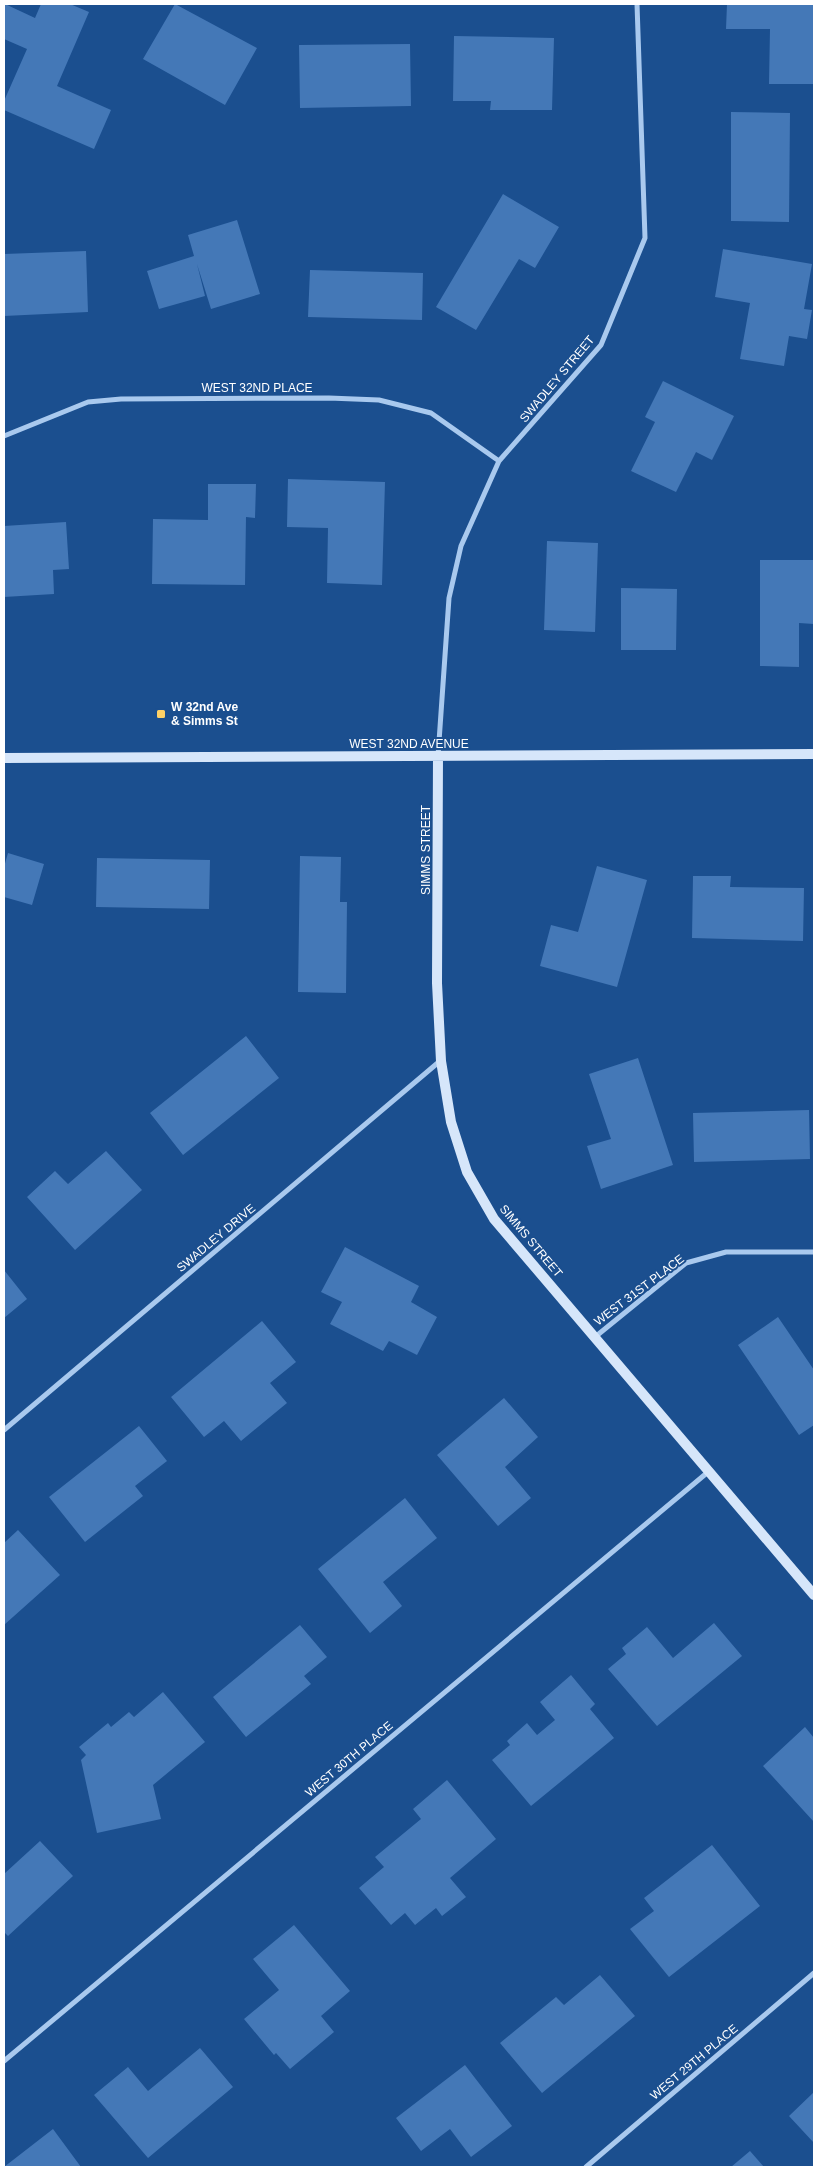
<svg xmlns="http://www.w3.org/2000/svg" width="818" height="2171" viewBox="0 0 818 2171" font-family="Arial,sans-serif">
	<rect width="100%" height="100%" fill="#1b4f8f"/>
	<path fill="#4478b7" d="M5 4 35 18 41 4H70L89 12 57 86 111 110 94 149 4 110V101L27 49 4 39Z
		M175 4 257 48 225 105 143 59Z
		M727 4H814V84H769L770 29H726Z
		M454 36 554 38 552 110H490L491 101H453Z
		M410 44 411 106 300 108 299 45Z
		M731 112 790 113 789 222 731 221Z
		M503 194 559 227 535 268 519 259 476 330 436 307Z
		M237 220 260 294 211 309 197 264 205 296 159 309 147 271 194 256 188 235Z
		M723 249 812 264 804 309 812 310 807 339 789 336 784 366 740 359 750 303 715 297Z
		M86 251 88 312 4 316V254Z
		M310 270 423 273 422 320 308 317Z
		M663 381 734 416 712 460 696 452 676 492 631 471 655 422 645 417Z
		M288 479 385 482 382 585 327 583 328 528 287 527Z
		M208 484H256L255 518 246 517 245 585 152 584 153 519 208 520Z
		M66 522 69 569 53 570 54 594 4 597V526Z
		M547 541 598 543 595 632 544 630Z
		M760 560H814V624L799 623V667L760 666Z
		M621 588 677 589 676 650H621Z
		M8 853 44 864 32 905 4 897V867Z
		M300 856 341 857 340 902H347L346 993 298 992Z
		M97 858 210 860 209 909 96 907Z
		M597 866 647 880 617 987 540 966 551 925 578 932Z
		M693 876H731L730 887 804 888 803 941 692 938Z
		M246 1036 279 1078 183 1155 150 1113Z
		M638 1058 673 1165 601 1189 587 1146 611 1139 589 1074Z
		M809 1110 810 1159 694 1162 693 1113Z
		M106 1151 142 1190 75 1250 27 1197 55 1171 68 1184Z
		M345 1247 419 1286 411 1302 437 1317 417 1355 389 1341 383 1351 330 1324 342 1302 321 1292Z
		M4 1270 27 1299 4 1318Z
		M778 1317 814 1370V1425L799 1435 738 1345Z
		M262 1321 296 1362 270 1383 287 1403 241 1441 224 1421 204 1437 171 1397Z
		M504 1398 538 1437 505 1467 531 1498 498 1526 437 1455Z
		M139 1426 167 1461 135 1486 143 1496 85 1542 49 1497Z
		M405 1498 437 1538 383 1582 402 1606 370 1633 318 1569Z
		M18 1530 60 1575 4 1625V1543Z
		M714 1623 742 1656 657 1726 608 1669 626 1654 622 1648 647 1627 673 1658Z
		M300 1625 327 1657 304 1676 311 1684 246 1737 213 1697Z
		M571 1675 595 1704 590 1709 614 1738 531 1806 492 1760 510 1745 507 1741 527 1723 537 1735 555 1720 540 1702Z
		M163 1692 205 1742 153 1785 161 1819 97 1833 81 1760 86 1755 79 1747 108 1723 111 1727 129 1712 134 1717Z
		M805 1727 814 1738V1822L763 1766Z
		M447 1780 496 1839 450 1878 466 1897 442 1916 436 1908 415 1925 405 1913 391 1925 359 1888 384 1867 375 1857 421 1819 413 1809Z
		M40 1841 73 1876 8 1936 4 1932V1874Z
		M712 1845 760 1906 669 1977 630 1929 654 1911 644 1898Z
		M294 1925 350 1991 321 2016 334 2032 290 2069 276 2053 274 2055 244 2019 279 1990 253 1959Z
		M600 1975 635 2016 542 2093 500 2043 556 1997 564 2005Z
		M200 2048 233 2087 148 2158 94 2095 128 2067 148 2091Z
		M465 2065 512 2126 471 2157 450 2129 421 2151 396 2118Z
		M814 2092V2143L789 2116Z
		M53 2129 81 2167H4Z
		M750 2151 764 2167H731Z"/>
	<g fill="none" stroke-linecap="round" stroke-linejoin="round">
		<path stroke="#a9c9ee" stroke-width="5" d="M4 436 88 402 121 399 329 398 379 400 431 413 499 461
			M438 756 449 598 461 546 499 461 601 345 645 238 637 4
			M595 1337 686 1263 726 1252H814
			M4 1430 440 1061
			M4 2061 708 1472
			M586 2167 814 1973"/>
		<path stroke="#d6e6fa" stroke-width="10" d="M438 756 437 983 441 1061 451 1122 467 1172 494 1219 814 1595
			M4 758 814 754"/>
	</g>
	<rect fill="#ffd166" stroke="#1b4f8f" stroke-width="2" x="156" y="709" width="10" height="10" rx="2.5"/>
	<g text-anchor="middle" stroke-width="4" stroke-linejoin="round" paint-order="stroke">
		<g font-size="12" fill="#fff" stroke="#1b4f8f">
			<text transform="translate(557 379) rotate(-50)" y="4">SWADLEY STREET</text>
			<text x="257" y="392">WEST 32ND PLACE</text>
			<text x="409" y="748">WEST 32ND AVENUE</text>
			<text transform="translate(426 850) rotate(-90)" y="4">SIMMS STREET</text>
			<text transform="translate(216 1238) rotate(-40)" y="4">SWADLEY DRIVE</text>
			<text transform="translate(531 1241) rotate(50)" y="4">SIMMS STREET</text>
			<text transform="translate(639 1290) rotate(-37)" y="4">WEST 31ST PLACE</text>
			<text transform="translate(349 1759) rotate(-40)" y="4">WEST 30TH PLACE</text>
			<text transform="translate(694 2062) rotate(-40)" y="4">WEST 29TH PLACE</text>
		</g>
		<g font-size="12" font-weight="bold" fill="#fff" stroke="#1b4f8f" text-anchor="start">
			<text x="171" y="711">W 32nd Ave<tspan x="171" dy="14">&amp; Simms St</tspan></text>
		</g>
	</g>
	<rect width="818" height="2171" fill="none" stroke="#ffffff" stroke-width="10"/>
</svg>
